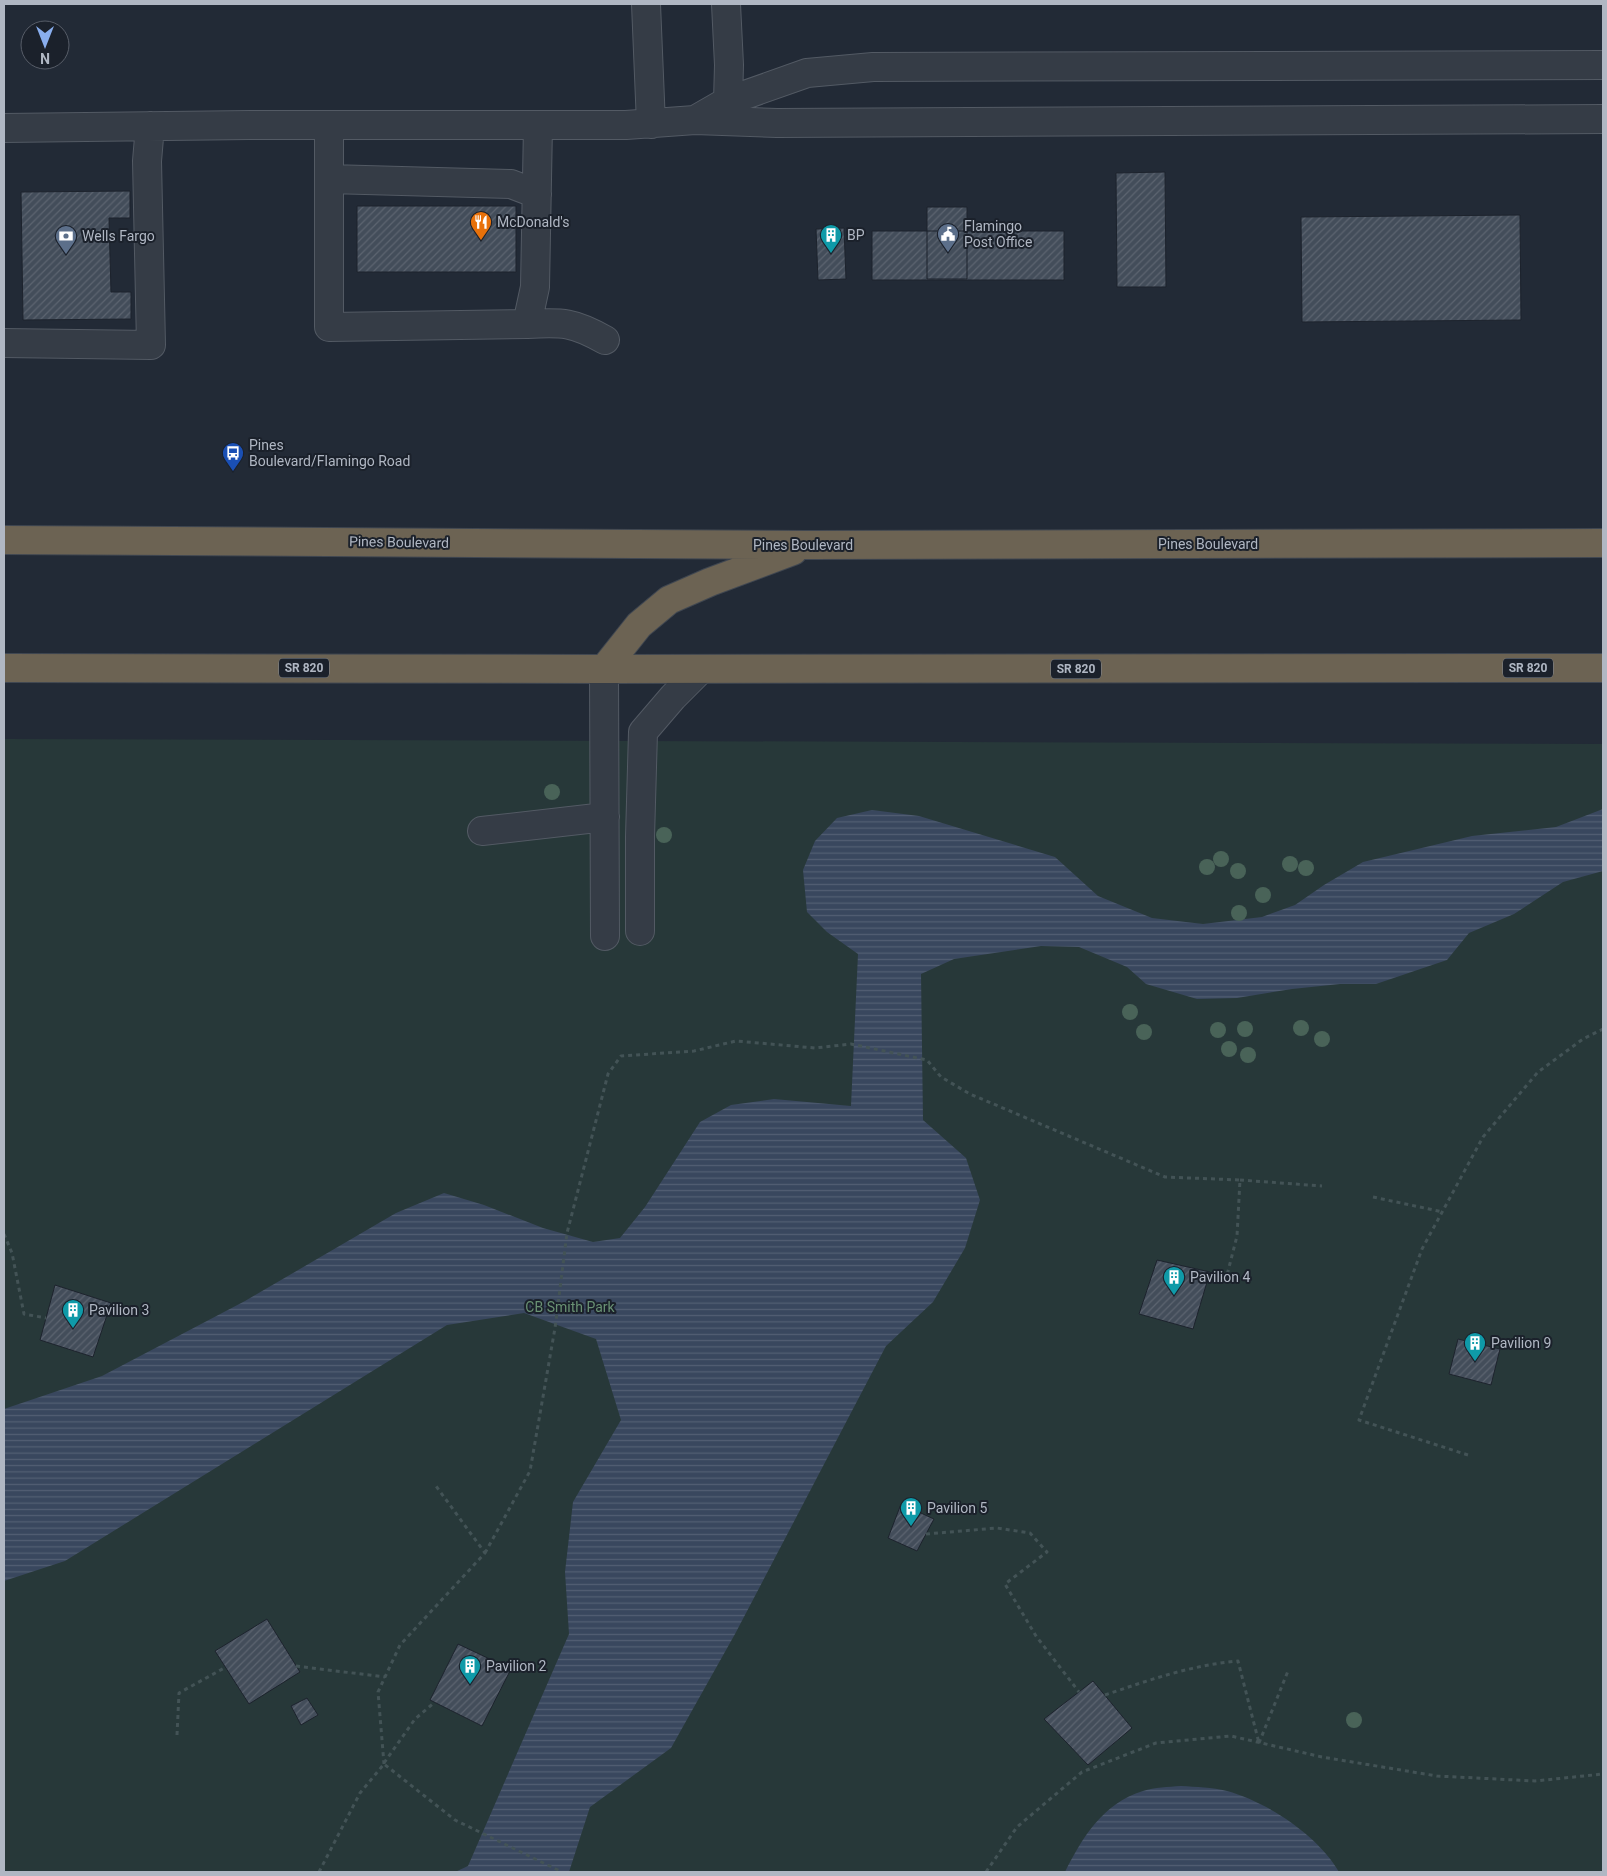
<svg xmlns="http://www.w3.org/2000/svg" width="1607" height="1876" viewBox="0 0 1607 1876" font-family="Roboto,sans-serif">
	<defs>
		<pattern id="water-rules" width="6" height="5" patternUnits="userSpaceOnUse" patternTransform="scale(1.25)"><rect width="6" height="5" fill="#39475e"/><path d="M0 2.5h6" fill="none" stroke="#535f73"/></pattern>
		<pattern id="building-hatch" width="6" height="6" patternUnits="userSpaceOnUse" patternTransform="scale(1.25)"><rect width="6" height="6" fill="#434d5a"/><path d="M-1 1l2-2M0 6l6-6M5 7l2-2" fill="none" stroke="#5c6470"/></pattern>
	</defs>
	<rect width="100%" height="100%" fill="#222a36"/>
	<path fill="#273839" d="M4 739 1603 744V1872H4Z"/>
	<path fill="url(#water-rules)" d="M1603 809V871L1563 882 1514 914 1469 933 1447 960 1376 984H1340L1292 989 1237 998 1197 999 1146 984 1127 967 1079 947 1041 946 954 959 921 974 923 1120 966 1158 980 1200 965 1248 933 1302 886 1346 735 1634 671 1748 590 1807 569 1872H455L468 1866 569 1634 565 1572 573 1502 621 1420 596 1339 524 1313 447 1325 65 1561 4 1581V1409L102 1376 245 1301 396 1213 444 1193 484 1205 543 1228 593 1242 620 1238 645 1207 700 1122 731 1105 774 1099 851 1106 858 954 827 932 807 912 803 870 815 841 837 818 872 810 919 816 1055 857 1098 896 1152 918 1203 924 1262 917 1295 905 1324 885 1363 862 1472 836 1556 827Z
		M1181 1786C1196 1787 1212 1787 1227 1791 1267 1802 1318 1835 1339 1872H1065C1082 1838 1103 1803 1143 1791 1155 1787 1168 1787 1181 1786Z"/>
	<path fill="url(#building-hatch)" stroke="#1d232d" d="M1165 172 1166 287H1117L1116 173Z
		M130 191V218H109L111 292H131V319L23 320 21 192Z
		M357 206H516V272H357Z
		M927 207H967V279H927Z
		M1520 215 1521 320 1302 322 1301 217Z
		M844 228 846 279 818 280 816 229Z
		M872 231H1064V280H872Z
		M1157 1260 1210 1272 1193 1329 1139 1314Z
		M55 1285 111 1303 93 1357 40 1340Z
		M1458 1339 1500 1349 1491 1385 1449 1374Z
		M901 1504 934 1519 917 1551 888 1538Z
		M267 1619 300 1672 249 1704 215 1651Z
		M458 1644 511 1669 482 1726 430 1700Z
		M1093 1681 1132 1728 1088 1765 1044 1719Z
		M307 1698 318 1715 301 1725 291 1706Z"/>
	<g fill="none" stroke-linecap="round" stroke-linejoin="round">
		<g stroke="#535a64" stroke-width="30">
			<path id="minor" d="M646 4 651 124
				M726 4 729 65 728 101
				M695 120 728 101 807 73 873 67 1603 65
				M329 125V327L527 324 535 287 538 125
				M4 128 249 125H626L695 120 777 123 1603 119
				M329 179 511 184 537 194
				M527 324C563 322 573 322 605 340
				M4 343 151 345 147 161 150 126
				M604 669 605 936
				M482 831 605 817
				M640 931V837L643 732 673 697 701 669"/>
		</g>
		<g stroke="#404751" stroke-width="30">
			<path id="highway" d="M4 540 808 545 1603 543
				M4 668 604 669 1603 668
				M604 669 639 625 669 600 710 582 793 551"/>
		</g>
		<path stroke="#435356" stroke-width="3" stroke-dasharray="4 4" stroke-linecap="butt" d="M1240 1180 1322 1186
			M1373 1197 1443 1212
			M4 1234 12 1253 24 1314 46 1318
			M1468 1455 1359 1420 1422 1249 1483 1137 1538 1072 1583 1039 1603 1029
			M926 1534 997 1528 1030 1533 1047 1552 1005 1584 1036 1636 1079 1692
			M485 1553 530 1471 555 1328 567 1233 608 1074 621 1056 694 1051 736 1041 815 1048 851 1044 927 1060 941 1077 970 1094 1165 1177 1240 1180 1237 1236 1226 1279 1208 1277
			M296 1666 385 1677
			M1105 1695C1149 1680 1192 1665 1238 1661L1259 1743
			M177 1735 179 1693 226 1667
			M1259 1743 1288 1671
			M384 1763 415 1719 435 1702
			M384 1764 378 1692 400 1645 485 1553 436 1486
			M319 1872 360 1793 384 1764 455 1820 562 1872
			M986 1872 1017 1827 1082 1772 1156 1743 1231 1736 1322 1757 1437 1776 1535 1781 1603 1774"/>
		<use href="#minor" stroke="#353c46" stroke-width="28"/>
		<use href="#highway" stroke="#6c6353" stroke-width="28"/>
	</g>
	<g fill="#496358">
		<circle cx="552" cy="792" r="8"/>
		<circle cx="664" cy="835" r="8"/>
		<circle cx="1221" cy="859" r="8"/>
		<circle cx="1290" cy="864" r="8"/>
		<circle cx="1207" cy="867" r="8"/>
		<circle cx="1306" cy="868" r="8"/>
		<circle cx="1238" cy="871" r="8"/>
		<circle cx="1263" cy="895" r="8"/>
		<circle cx="1239" cy="913" r="8"/>
		<circle cx="1130" cy="1012" r="8"/>
		<circle cx="1301" cy="1028" r="8"/>
		<circle cx="1245" cy="1029" r="8"/>
		<circle cx="1218" cy="1030" r="8"/>
		<circle cx="1144" cy="1032" r="8"/>
		<circle cx="1322" cy="1039" r="8"/>
		<circle cx="1229" cy="1049" r="8"/>
		<circle cx="1248" cy="1055" r="8"/>
		<circle cx="1354" cy="1720" r="8"/>
	</g>
	<defs>
		<g id="restaurant-pin" transform="scale(1.125)"><path d="M0 17L-7.5 6A9.5 9.5 0 1 1 7.5 6Z" fill="#e8710a" stroke="#1b212b"/><path d="M-5-6h1v4h1v-4h1v4h1v-4h1v5L-1.5 .5V6h-2V.5L-5-1ZM5-6V6H3V1.5H1.5Q1.5-4 5-6Z" fill="#fff"/></g>
		<g id="civic-pin" transform="scale(1.125)"><path d="M0 17L-7.5 6A9.5 9.5 0 1 1 7.5 6Z" fill="#5c6f8a" stroke="#1b212b"/><path d="M-.6-6.5H3V-4.5H.6V-3L4-1V1h2V6H-6V1h2V-1L-.6-3ZM-1.2 2.5V6h2.4V2.5Z" fill="#fff"/></g>
		<g id="building-pin" transform="scale(1.125)"><path d="M0 17L-7.5 6A9.5 9.5 0 1 1 7.5 6Z" fill="#0f9aa8" stroke="#1b212b"/><path d="M-4-6H4V6H1V3H-1V6H-4ZM-2.5-4.3h1.7v1.8h-1.7ZM.8-4.3h1.7v1.8H.8ZM-2.5-1h1.7V.8h-1.7ZM.8-1h1.7V.8H.8Z" fill="#fff"/></g>
		<g id="bank-pin" transform="scale(1.125)"><path d="M0 17L-7.5 6A9.5 9.5 0 1 1 7.5 6Z" fill="#5c6f8a" stroke="#1b212b"/><path d="M-6-4H6V4H-6ZM0-2.3a2.3 2.3 0 1 0 0 4.6a2.3 2.3 0 1 0 0-4.6Z" fill="#fff"/></g>
		<g id="bus-pin" transform="scale(1.125)"><path d="M0 17L-7.5 6A9.5 9.5 0 1 1 7.5 6Z" fill="#1a4fb4" stroke="#1b212b"/><path d="M-5-6H5V4H4V6H2V4H-2V6H-4V4H-5ZM-3.5-4V0h7V-4ZM-3.5 1.2v1.5H-2V1.2ZM2 1.2v1.5H3.5V1.2Z" fill="#fff"/></g>
	</defs>
	<g fill-rule="evenodd">
		<use href="#restaurant-pin" x="481" y="222"/>
		<use href="#civic-pin" x="948" y="234"/>
		<use href="#building-pin" x="831" y="235"/>
		<use href="#bank-pin" x="66" y="236"/>
		<use href="#bus-pin" x="233" y="453"/>
		<use href="#building-pin" x="1174" y="1277"/>
		<use href="#building-pin" x="73" y="1310"/>
		<use href="#building-pin" x="1475" y="1343"/>
		<use href="#building-pin" x="911" y="1508"/>
		<use href="#building-pin" x="470" y="1666"/>
	</g>
	<g text-anchor="middle" stroke-width="4" stroke-linejoin="round" paint-order="stroke">
		<g fill="#1b212b" stroke="#838a95" stroke-width="1">
			<rect x="279" y="658.5" width="50" height="19" rx="4"/>
			<rect x="1503" y="658.5" width="50" height="19" rx="4"/>
			<rect x="1051" y="659.5" width="50" height="19" rx="4"/>
		</g>
		<g font-size="12" font-weight="bold" fill="#b0b7c3">
			<text x="304" y="672">SR 820</text>
			<text x="1528" y="672">SR 820</text>
			<text x="1076" y="673">SR 820</text>
		</g>
		<g font-size="14" fill="#b0b7c3" stroke="#1b212b" text-anchor="start">
			<text x="497" y="227">McDonald's</text>
			<text x="964" y="231">Flamingo<tspan x="964" dy="16">Post Office</tspan></text>
			<text x="847" y="240">BP</text>
			<text x="82" y="241">Wells Fargo</text>
			<text x="249" y="450">Pines<tspan x="249" dy="16">Boulevard/Flamingo Road</tspan></text>
			<text x="1190" y="1282">Pavilion 4</text>
			<text x="89" y="1315">Pavilion 3</text>
			<text x="1491" y="1348">Pavilion 9</text>
			<text x="927" y="1513">Pavilion 5</text>
			<text x="486" y="1671">Pavilion 2</text>
		</g>
		<g font-size="14" fill="#b0b7c3" stroke="#1b212b">
			<text transform="translate(399 542) rotate(1)" y="5">Pines Boulevard</text>
			<text x="1208" y="549">Pines Boulevard</text>
			<text x="803" y="550">Pines Boulevard</text>
		</g>
		<g font-size="14" fill="#699173" stroke="#1b212b">
			<text x="570" y="1312">CB Smith Park</text>
		</g>
	</g>
	<rect width="1607" height="1876" fill="none" stroke="#b0b7c3" stroke-width="10"/>
	<g transform="translate(45 45) rotate(180)"><circle r="24" fill="#1b212b" stroke="#575d68"/>
	<path d="M0-4L9 19L0 12L-9 19Z" fill="#89aeee"/>
	<text y="-8" font-size="14" font-weight="bold" text-anchor="middle" fill="#b0b7c3">N</text>
	</g>
</svg>
